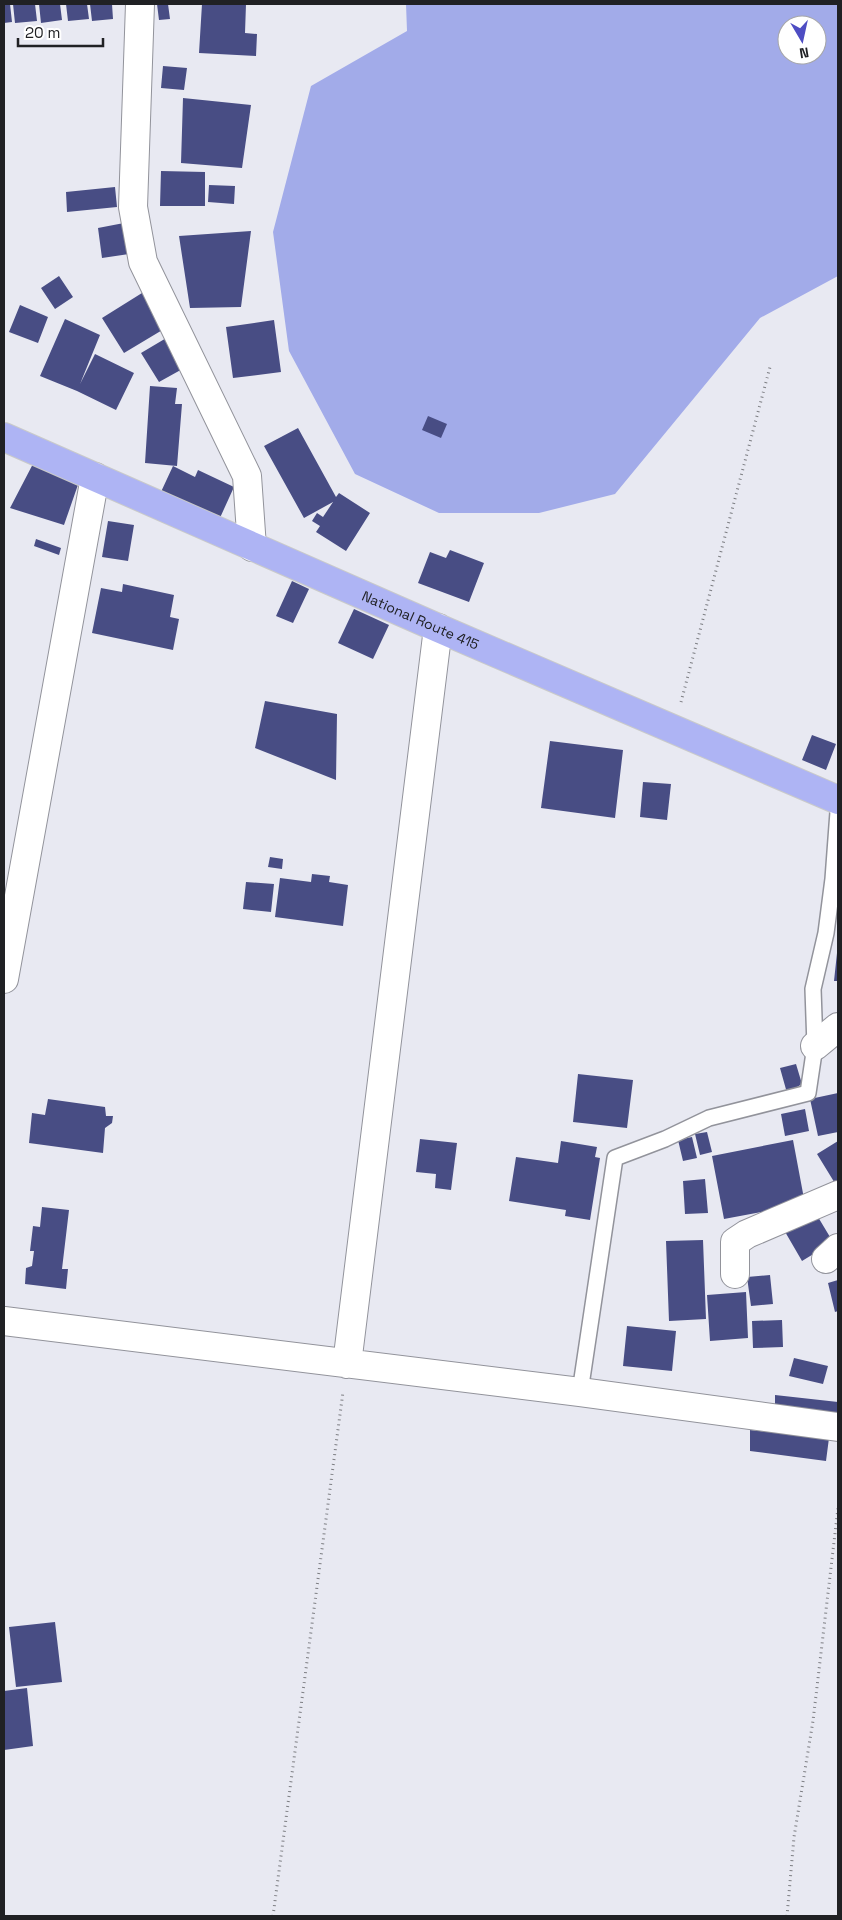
<svg xmlns="http://www.w3.org/2000/svg" width="842" height="1920" viewBox="0 0 842 1920" font-family="'Space Grotesk',sans-serif">
	<rect width="100%" height="100%" fill="#e8e9f2"/>
	<path fill="#a2abe9" fill-rule="evenodd" d="M406 4H838V276L760 318 615 494 539 513H439L355 474 289 351 273 232 311 86 407 31ZM787 25H817V55H787Z"/>
	<path fill="#484d84" d="M4 4H10L12 22 4 23Z
		M13 4H35L37 21 15 23Z
		M39 4H60L62 20 41 23Z
		M66 4H87L89 19 68 21Z
		M90 4H112L113 19 92 21Z
		M157 4H168L170 19 159 20Z
		M202 4H246L245 33 257 34 256 56 199 53Z
		M163 66 187 68 184 90 161 88Z
		M183 98 251 105 242 168 181 163Z
		M161 171 205 172V206H160Z
		M209 185 235 186 234 204 208 202Z
		M115 187 117 207 67 212 66 192Z
		M124 223 129 254 102 258 98 228Z
		M251 231 241 307 190 308 179 236Z
		M59 276 73 297 55 309 41 288Z
		M142 293 164 329 124 353 102 318Z
		M20 305 48 317 38 343 9 332Z
		M65 319 100 335 80 384 95 354 134 373 116 410 77 391 40 376Z
		M274 320 281 372 233 378 226 327Z
		M168 337 186 367 159 382 141 353Z
		M150 386 177 388 175 404H182L177 466 145 463Z
		M428 416 447 424 441 438 422 430Z
		M298 428 336 497 339 493 370 513 346 551 316 532 320 526 312 521 317 513 323 517 333 502 304 518 264 446Z
		M35 460 80 479 64 525 10 508Z
		M173 466 195 477 198 470 234 487 219 520 160 494Z
		M108 521 134 525 128 561 102 557Z
		M36 539 61 548 59 555 34 546Z
		M450 550 484 563 469 602 418 583 430 552 446 558Z
		M292 581 309 589 293 623 276 616Z
		M123 584 174 595 170 617 179 619 173 650 92 633 101 588 122 592Z
		M354 609 389 625 373 659 338 643Z
		M265 701 337 714 336 780 255 748Z
		M812 735 836 744 826 770 802 760Z
		M550 741 623 750 615 818 541 808Z
		M643 782 671 784 667 820 640 817Z
		M270 857 283 859 282 869 268 867Z
		M312 874 330 876 329 882 348 885 343 926 275 917 280 878 311 882Z
		M246 882 274 884 271 912 243 909Z
		M837 953H838V981H834Z
		M796 1064 802 1084 787 1093 780 1068Z
		M578 1074 633 1080 627 1128 573 1122Z
		M838 1093V1132L818 1136 810 1099Z
		M48 1099 105 1107 106 1116H113L112 1123 105 1128 103 1153 29 1143 32 1113 45 1115Z
		M805 1109 809 1131 785 1136 781 1114Z
		M707 1132 712 1152 700 1155 695 1134Z
		M692 1137 697 1158 683 1161 678 1140Z
		M420 1139 457 1143 451 1190 435 1188 436 1174 416 1172Z
		M793 1140 805 1204 724 1219 712 1156Z
		M561 1141 597 1147 595 1157 600 1158 590 1220 565 1216 566 1210 509 1201 516 1157 558 1163Z
		M838 1141V1183L836 1185 817 1154Z
		M705 1179 708 1213 685 1214 683 1181Z
		M42 1207 69 1210 62 1269H68L66 1289 25 1284 26 1268 32 1266 34 1251H30L33 1226 40 1227Z
		M815 1212 833 1242 802 1261 784 1230Z
		M703 1240 706 1319 669 1321 666 1241Z
		M770 1275 773 1304 751 1306 747 1277Z
		M838 1280V1311L835 1312 828 1283Z
		M746 1292 748 1338 710 1341 707 1295Z
		M782 1320 783 1347 753 1348 752 1321Z
		M627 1326 676 1331 672 1371 623 1366Z
		M794 1358 828 1366 823 1384 789 1376Z
		M775 1395 838 1402V1419L775 1413Z
		M750 1430 829 1438 826 1461 750 1451Z
		M55 1622 62 1682 16 1687 9 1627Z
		M27 1688 33 1746 4 1750V1691Z"/>
	<g fill="none" stroke-linecap="round" stroke-linejoin="round">
		<g stroke="#92939b" stroke-width="18">
			<path id="service" d="M580 1392 615 1158 665 1139 709 1118 808 1093 815 1046 813 989 826 933 833 879 838 812"/>
		</g>
		<g stroke="#92939b" stroke-width="30">
			<path id="minor" d="M140 4 133 207 143 262 247 476 252 547
				M4 979 95 477
				M815 1046 838 1027
				M826 1259 838 1248
				M735 1274V1242L747 1234 838 1195
				M4 1321 580 1392 838 1427
				M347 1364 438 628"/>
		</g>
		<g stroke="#c9caca" stroke-width="30">
			<g id="trunk">
				<path id="s1" d="M4 437 438 628 838 800"/>
			</g>
		</g>
		<path stroke="#7d7e83" stroke-width="3" stroke-dasharray="1 4" stroke-linecap="butt" d="M681 702 770 367
			M273 1916 343 1392
			M787 1916 794 1837 813 1721 838 1508"/>
		<use href="#service" stroke="#fff" stroke-width="15"/>
		<use href="#minor" stroke="#fff" stroke-width="28"/>
		<use href="#trunk" stroke="#aeb4f4" stroke-width="28"/>
	</g>
	<g text-anchor="middle" stroke-width="5" stroke-linejoin="round" paint-order="stroke">
		<g font-size="14" fill="#202124" stroke="#fff">
			<text dy="5" stroke="none"><textPath href="#s1" startOffset="455">National Route 415</textPath></text>
		</g>
	</g>
	<rect width="842" height="1920" fill="none" stroke="#202124" stroke-width="10"/>
	<g transform="translate(802 40) rotate(171)"><circle r="24" fill="#ffffff" stroke="#a6a6a7"/>
	<path d="M0-4L9 19L0 12L-9 19Z" fill="#4e4dc3"/>
	<text y="-8" font-size="14" font-weight="bold" text-anchor="middle" fill="#202124">N</text>
	</g>
	<path d="M18 38v8h85v-8" fill="none" stroke="#202124" stroke-width="2.5"/>
	<text x="25" y="38" font-size="15" fill="#202124" stroke="#ffffff" stroke-width="4" paint-order="stroke">20 m</text>
</svg>
